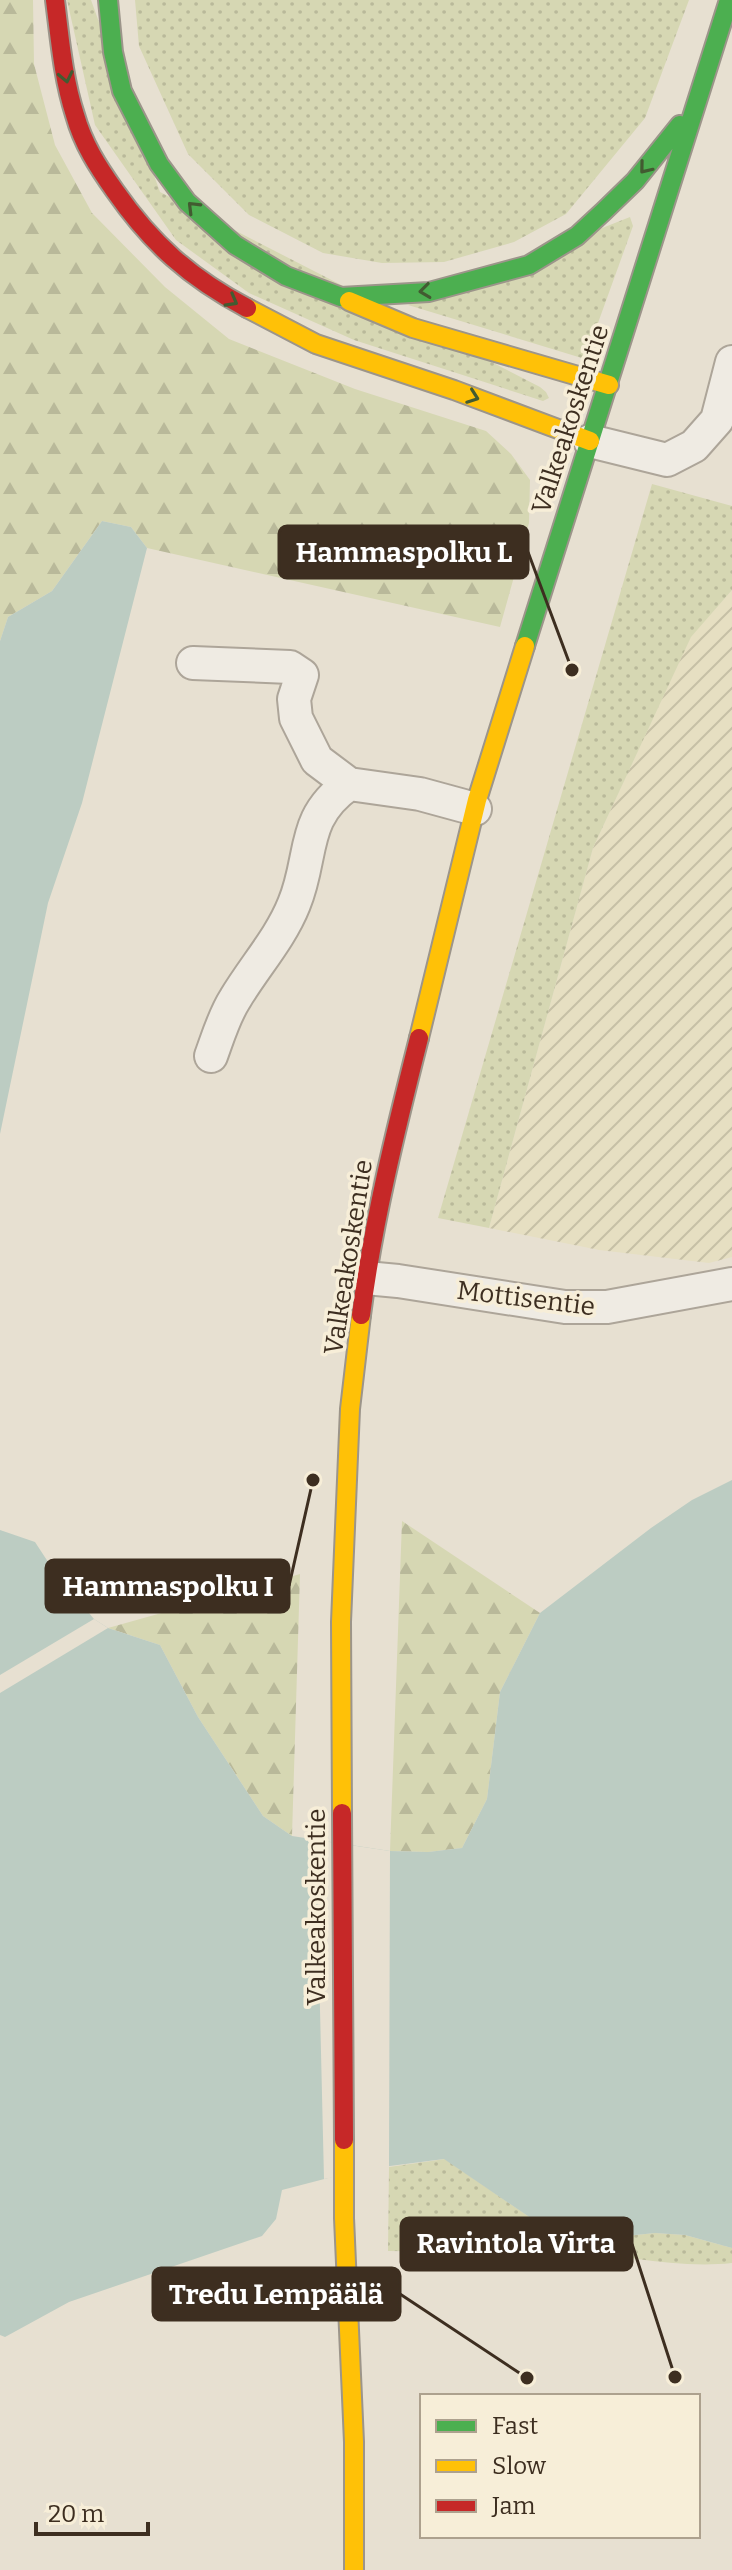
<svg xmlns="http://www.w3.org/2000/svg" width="732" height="2570" viewBox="0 0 732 2570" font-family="Bitter,serif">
	<defs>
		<pattern id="farmland-furrows" width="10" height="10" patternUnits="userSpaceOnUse" patternTransform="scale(2)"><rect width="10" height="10" fill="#e6dfc2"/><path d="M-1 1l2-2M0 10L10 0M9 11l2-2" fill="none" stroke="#c6c0a6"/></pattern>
		<pattern id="grass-dots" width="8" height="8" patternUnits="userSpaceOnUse" patternTransform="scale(2)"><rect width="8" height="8" fill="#d6d7b3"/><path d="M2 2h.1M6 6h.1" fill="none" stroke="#b9b99a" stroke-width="1.8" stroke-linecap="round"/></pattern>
		<pattern id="forest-firs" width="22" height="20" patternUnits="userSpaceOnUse" patternTransform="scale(2)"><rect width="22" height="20" fill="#d6d7b3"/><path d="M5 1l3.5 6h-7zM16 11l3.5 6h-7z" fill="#b9b99a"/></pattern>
	</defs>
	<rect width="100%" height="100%" fill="#e7e0d1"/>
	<path fill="url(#farmland-furrows)" d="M732 590V1257L709 1263 599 1250 489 1228 593 848 691 636Z"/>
	<path fill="url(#grass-dots)" d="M67 0H91L160 192 540 387 546 392 549 398 543 401 354 340 249 293 176 240 95 125Z
		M135 0H689L645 118 566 214 514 242 444 262 382 263 323 253 249 215 188 154 139 46Z
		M630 217 633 226 585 359 408 305Z
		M652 484 732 506V590L691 637 593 848 489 1228 438 1218Z
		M445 2159 544 2227 597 2239 655 2233 685 2235 732 2248V2263C676 2269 622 2254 567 2252 507 2250 447 2252 388 2251L389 2167Z"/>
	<path fill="url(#forest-firs)" d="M0 0H33L34 64 55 145 92 213 165 287 229 339 355 389 486 431 511 454 530 480 529 523 500 627 147 548 131 527 102 521 52 591 8 617 0 641Z
		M402 1521 540 1613 500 1692 487 1799 462 1848 428 1852 390 1851Z
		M300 1574 292 1836 263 1816 198 1717 160 1645 108 1628Z"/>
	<path fill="#bcccc2" d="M102 521 131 527 147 548 82 803 48 903 0 1134V641L8 617 52 591Z
		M732 1480V2248L685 2235 655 2233 597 2239 544 2227 444 2159 359 2170 282 2190 276 2219 262 2236 69 2302 5 2337 0 2335V1530L35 1542 54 1571 94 1619 108 1628 160 1645 198 1717 263 1816 292 1836 390 1851 428 1852 462 1848 487 1799 500 1692 540 1613 651 1528 692 1500Z"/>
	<path fill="#e7e0d1" d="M94 1619 108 1628 0 1693V1675Z
		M316 1840 390 1851 389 2167 324 2179Z"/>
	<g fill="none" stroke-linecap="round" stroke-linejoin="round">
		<g stroke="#ada599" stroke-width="36">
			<path id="street" d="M590 441 667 460 694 446 717 420 732 362
				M193 663 290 667 302 675 294 699 296 718 317 760 349 784 420 794 475 809
				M211 1056C218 1037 224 1016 235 999 254 967 280 939 294 904 314 856 300 818 349 784
				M366 1278 398 1281 565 1307H607L732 1284"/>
		</g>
		<g stroke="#9c958a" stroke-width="22">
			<path id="fast" d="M108 0 113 52 122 91 159 164 187 202 235 245 286 276 341 297 429 292 529 265 577 236 604 211 635 181 680 125
				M525 646 729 0"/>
		</g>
		<g stroke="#9c958a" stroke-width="22">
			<path id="slow" d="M349 301 413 328 609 385
				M247 308 316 344 454 390 590 441
				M419 1038 477 800 525 646
				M342 1813 341 1622 350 1409 361 1315
				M344 2140V2218L354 2442V2570"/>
		</g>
		<g stroke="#9c958a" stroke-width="22">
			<path id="jam" d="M55 0C60 39 63 78 75 115 83 144 98 167 115 191 152 244 190 278 247 308
				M361 1315C373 1222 396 1129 419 1038
				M342 1813 344 2140"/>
		</g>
		<use href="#street" stroke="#efebe3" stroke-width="32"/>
		<use href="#fast" stroke="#4caf50" stroke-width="18"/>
		<use href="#slow" stroke="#ffc107" stroke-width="18"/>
		<use href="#jam" stroke="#c62828" stroke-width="18"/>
	</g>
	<defs><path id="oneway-chevron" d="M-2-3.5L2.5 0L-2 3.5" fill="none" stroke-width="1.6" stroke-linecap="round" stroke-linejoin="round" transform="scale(2)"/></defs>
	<g stroke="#425b31">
		<use href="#oneway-chevron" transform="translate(66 77) rotate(78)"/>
		<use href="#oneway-chevron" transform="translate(645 168) rotate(129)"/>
		<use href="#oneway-chevron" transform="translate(193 207) rotate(-135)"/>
		<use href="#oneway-chevron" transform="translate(425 291) rotate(173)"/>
		<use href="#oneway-chevron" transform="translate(232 301) rotate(29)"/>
		<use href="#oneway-chevron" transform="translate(473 397) rotate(20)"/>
	</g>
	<g text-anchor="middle" stroke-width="7" stroke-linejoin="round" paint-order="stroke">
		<g font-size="26" fill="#3d2e20" stroke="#f7eed8">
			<text transform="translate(570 419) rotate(-72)" y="9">Valkeakoskentie</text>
			<text transform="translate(348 1257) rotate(-81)" y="9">Valkeakoskentie</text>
			<text transform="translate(526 1298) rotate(7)" y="9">Mottisentie</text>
			<text transform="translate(316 1907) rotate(-90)" y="9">Valkeakoskentie</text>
		</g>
	</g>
	<path fill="none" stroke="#3d2e20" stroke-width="3" d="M572 670L528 552M313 1480L289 1586M675 2377L632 2244M527 2378L400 2294"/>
	<g fill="#3d2e20" stroke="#f7eed8" stroke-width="3">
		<circle cx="572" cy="670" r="8"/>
		<circle cx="313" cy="1480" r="8"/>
		<circle cx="675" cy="2377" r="8"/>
		<circle cx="527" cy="2378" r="8"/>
	</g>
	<g fill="#3d2e20" stroke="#3d2e20" stroke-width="3">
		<rect x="279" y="526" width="249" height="52" rx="8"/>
		<rect x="46" y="1560" width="243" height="52" rx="8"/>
		<rect x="401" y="2218" width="231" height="52" rx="8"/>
		<rect x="153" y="2268" width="247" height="52" rx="8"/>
	</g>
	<g font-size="28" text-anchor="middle" font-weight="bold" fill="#fff">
		<text x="404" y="562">Hammaspolku L</text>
		<text x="168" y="1596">Hammaspolku I</text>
		<text x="516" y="2253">Ravintola Virta</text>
		<text x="276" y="2304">Tredu Lempäälä</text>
	</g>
	<rect x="420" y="2394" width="280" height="144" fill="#f7eed8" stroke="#ada18e" stroke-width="2"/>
	<rect x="436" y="2420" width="40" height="12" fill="#4caf50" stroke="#ada18e" stroke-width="2"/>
	<text x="492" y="2434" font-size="24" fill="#3d2e20">Fast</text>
	<rect x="436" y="2460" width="40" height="12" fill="#ffc107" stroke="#ada18e" stroke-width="2"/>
	<text x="492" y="2474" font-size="24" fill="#3d2e20">Slow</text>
	<rect x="436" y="2500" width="40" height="12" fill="#c62828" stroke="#ada18e" stroke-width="2"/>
	<text x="492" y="2514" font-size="24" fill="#3d2e20">Jam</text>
	<path d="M36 2522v12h112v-12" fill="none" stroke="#3d2e20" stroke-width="4"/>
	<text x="48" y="2522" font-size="24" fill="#3d2e20" stroke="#f7eed8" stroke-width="6" paint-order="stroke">20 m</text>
</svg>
